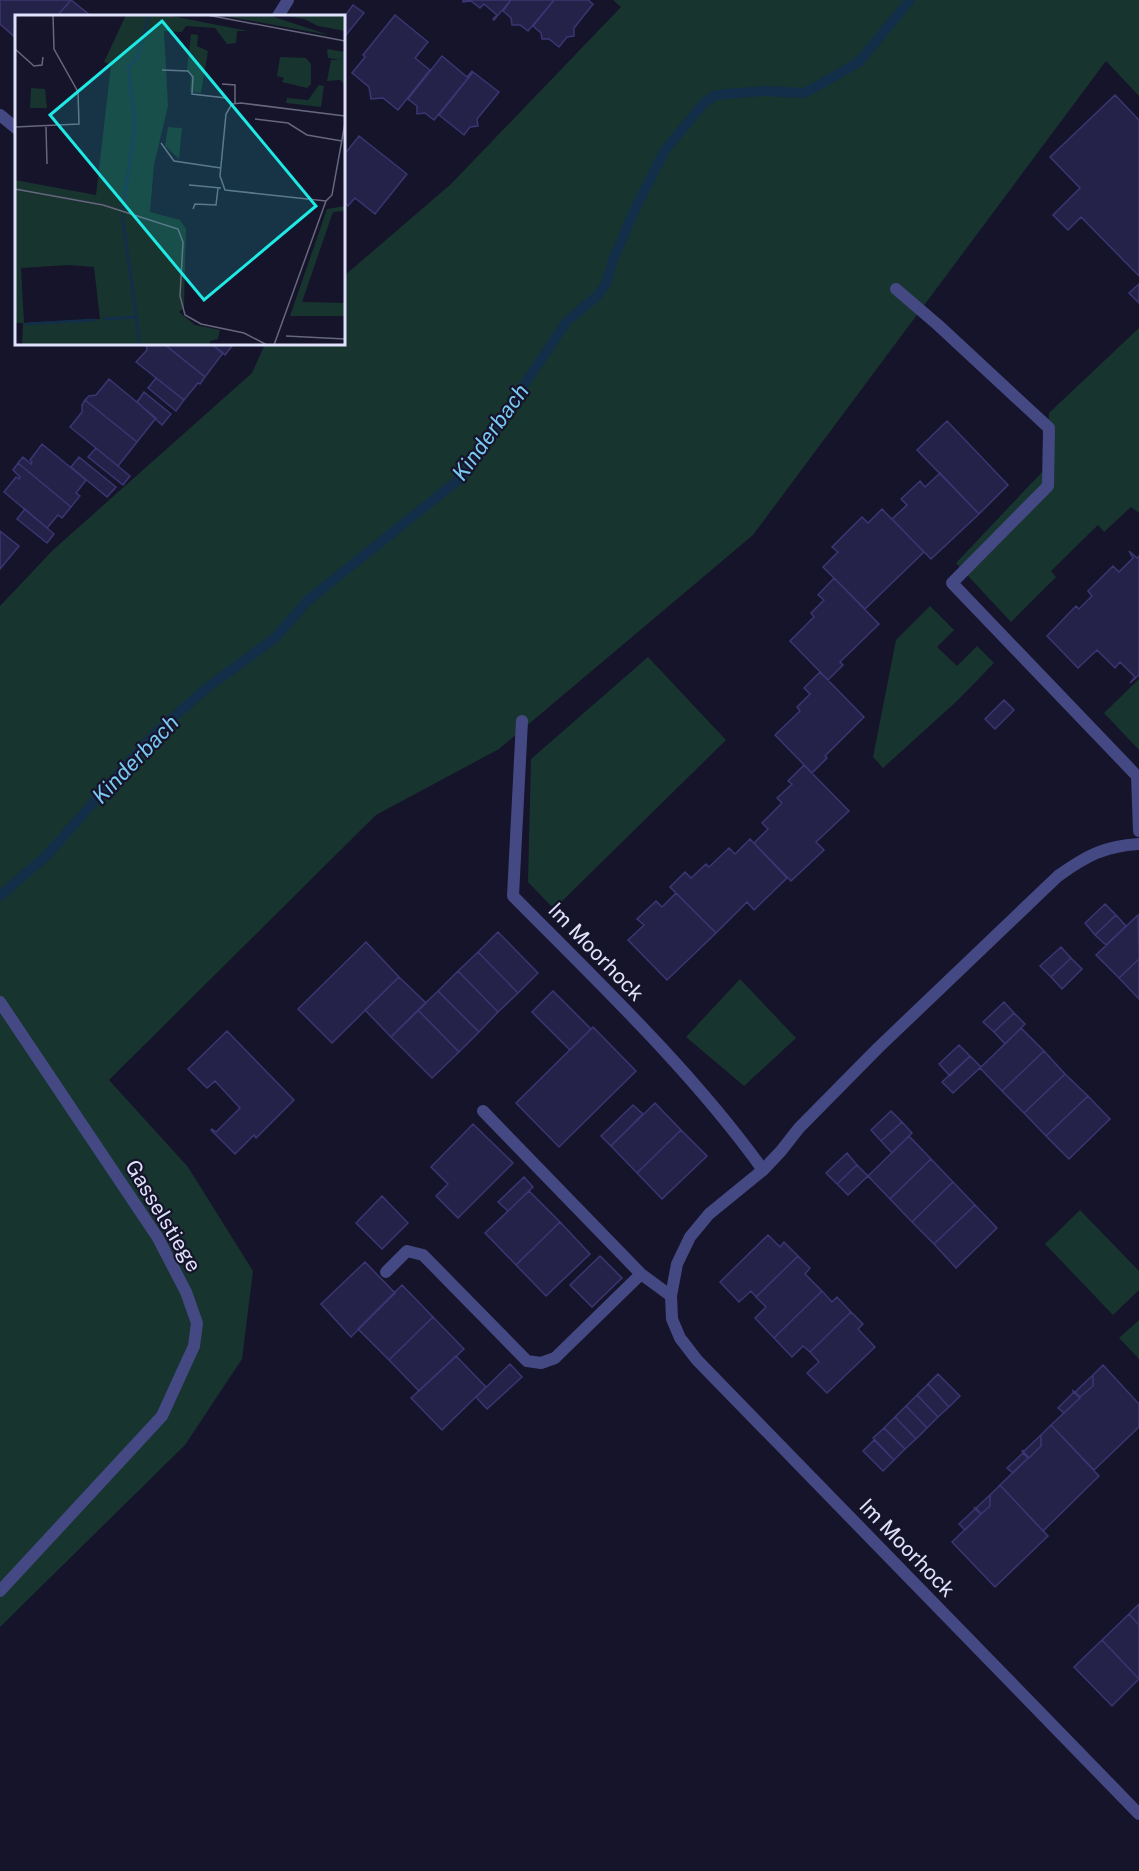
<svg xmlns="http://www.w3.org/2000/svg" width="1139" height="1871" viewBox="0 0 1139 1871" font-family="'Public Sans',sans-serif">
	<rect width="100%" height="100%" fill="#15142a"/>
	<path fill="#18342f" d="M613 0H1139V96L1106 61 753 535 499 749 376 815 109 1080 188 1167 253 1271 242 1359 185 1445 0 1627V606L53 550 252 373 265 344H344V276L451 184 621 7Z
		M1139 328V513L1131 507 1104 532 1098 525 1051 571 1056 577 1011 622 956 563 1044 470 1049 413Z
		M930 606 954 630 937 647 957 666 977 646 994 663 957 701 883 768 873 757 896 640Z
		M648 657 726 740 554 909 528 882 531 759Z
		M1139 679V750L1104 713Z
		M740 979 796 1038 744 1086 686 1037Z
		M1080 1210 1139 1271V1290L1113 1315 1045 1244Z
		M1139 1320V1359L1119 1338Z"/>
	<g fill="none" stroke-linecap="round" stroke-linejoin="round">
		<path stroke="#132e49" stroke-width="10" d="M0 896 47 855 154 734 208 687 276 637 307 601 462 477 567 321 597 296 606 284 613 260 634 211 665 150 704 103 716 95 763 91 805 93 859 62 910 0"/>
	</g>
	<path fill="#252249" stroke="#3b3673" stroke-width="1.5" d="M0 0H71L57 16H16V38L0 24Z
		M71 0 91 16H57Z
		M463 0H511L494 20 493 19 497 15 484 4 480 8 471 1 463 2Z
		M511 0H554L528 31 520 25H512L511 18 503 11Z
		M554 0H588L593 4 574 28V36L567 37 559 47 549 39H542L541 33 533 26Z
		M353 5 364 13 346 35 344 32V17Z
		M395 15 428 42 415 58 430 70 398 110 383 98 371 99 369 87 352 73 365 57 363 55Z
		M442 56 467 77 472 71 473 72 434 120 425 113 417 114V106L408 99Z
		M473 72 499 92 477 119 478 126 470 127 464 135 439 115Z
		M1115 95 1139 120V276L1081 217 1068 230 1053 215 1080 188 1050 157Z
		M359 136 407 174 375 214 355 198 348 206 344 202V155Z
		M1139 284V303L1129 293Z
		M146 344H164L205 377 200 384 198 383 184 400 136 362 147 350Z
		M164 344H211L223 353 205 377Z
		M211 344H231L233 345 225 355Z
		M156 378 184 400 176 411 148 388Z
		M109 379 156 418 137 442 85 400 89 396 96 395Z
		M144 392 171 414 162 425 137 402Z
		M85 400 137 442 118 466 70 427 82 412V405Z
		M947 421 1008 485 979 514 917 450Z
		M42 444 86 480 76 493 80 496 71 507 18 463 23 457 31 464 32 462 30 460Z
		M96 448 130 476 123 485 88 457Z
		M79 457 116 487 107 497 71 467Z
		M18 463 71 507 62 518 58 515 47 528 4 492 16 477 19 479 20 477 13 470Z
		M940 473 979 514 931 559 892 519 907 505 901 499 920 481 925 487Z
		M25 509 54 534 47 543 17 519Z
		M882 509 924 552 865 609 823 567 838 552 832 547 862 517 868 523Z
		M0 531 19 546 0 569Z
		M1129 551 1137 558 1139 556V675L1130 683 1135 677 1120 662 1115 668 1097 650 1078 668 1047 636 1076 606 1079 609 1092 596 1088 591 1113 566 1119 572 1133 558Z
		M834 578 879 624 840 662 843 665 828 680 790 641 814 617 811 613 824 600 818 595Z
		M820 672 864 717 825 756 827 758 812 773 775 735 800 711 797 707 810 694 804 688Z
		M1004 700 1014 710 995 729 985 719Z
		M804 765 849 811 816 842 824 850 791 881 754 843 768 829 762 823 782 803 777 798 792 784 788 781Z
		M750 839 787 878 754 910 747 902 716 933 670 887 685 872 691 878 706 864 709 867 729 848 735 854Z
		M670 887 716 933 667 980 628 940 644 925 637 919 656 901 662 907 676 893Z
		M1105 904 1116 915 1095 935 1085 923Z
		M1116 915 1126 926 1106 945 1095 935Z
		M1138 915 1139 959 1119 978 1096 955Z
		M498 932 538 973 518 993 478 952Z
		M366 942 399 977 332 1043 298 1009Z
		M1061 947 1071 958 1051 977 1040 966Z
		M478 952 518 993 498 1012 458 971Z
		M1071 958 1082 969 1062 989 1051 977Z
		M1139 959V999L1119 978Z
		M458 971 498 1012 479 1032 438 991Z
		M399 977 426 1003 391 1037 365 1010Z
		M438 991 479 1032 459 1052 418 1010Z
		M553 991 591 1029 570 1050 532 1012Z
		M1004 1002 1014 1013 994 1032 983 1022Z
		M418 1010 459 1052 432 1078 391 1037Z
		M1014 1013 1025 1024 1005 1044 994 1032Z
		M593 1027 636 1071 559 1147 516 1103Z
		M1021 1028 1044 1051 1002 1091 980 1068Z
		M227 1031 294 1100 256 1138 254 1135 235 1154 211 1130 212 1129 216 1132 240 1108 215 1081 207 1088 188 1069Z
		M959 1045 970 1056 950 1076 939 1064Z
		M1044 1051 1065 1074 1024 1113 1002 1091Z
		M970 1056 981 1067 953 1093 942 1082Z
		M1065 1074 1088 1096 1046 1136 1024 1113Z
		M1088 1096 1110 1119 1069 1159 1046 1136Z
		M655 1103 681 1130 637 1173 611 1146Z
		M633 1105 643 1114 611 1146 601 1136Z
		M891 1111 902 1122 881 1141 871 1130Z
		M902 1122 912 1133 892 1153 881 1141Z
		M473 1124 513 1163 458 1218 436 1196 448 1184 431 1167Z
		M681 1130 707 1156 662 1199 637 1173Z
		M909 1136 931 1159 890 1199 868 1176Z
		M847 1153 857 1165 837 1184 826 1173Z
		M931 1159 953 1182 912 1222 890 1199Z
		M857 1165 868 1176 848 1195 837 1184Z
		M524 1177 533 1187 508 1211 498 1202Z
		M953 1182 975 1205 934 1244 912 1222Z
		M529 1191 560 1222 516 1265 485 1233Z
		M382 1196 408 1223 382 1249 356 1223Z
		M975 1205 997 1228 956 1268 934 1244Z
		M560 1222 590 1254 546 1296 516 1265Z
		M768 1235 780 1247 784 1242 798 1256 756 1297 751 1291 739 1302 720 1282Z
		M600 1256 622 1278 592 1307 570 1285Z
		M798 1256 810 1268 805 1274 822 1291 774 1338 755 1318 766 1307 756 1297Z
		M365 1262 395 1293 351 1337 321 1304Z
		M402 1285 433 1317 389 1360 358 1329Z
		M822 1291 832 1302 837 1297 851 1312 810 1352 803 1346 792 1357 774 1338Z
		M851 1312 863 1324 858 1329 875 1347 827 1393 807 1373 819 1362 810 1352Z
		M433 1317 464 1349 419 1391 389 1360Z
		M456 1356 486 1387 442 1430 411 1398Z
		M510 1364 522 1377 487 1409 476 1397Z
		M1103 1365 1139 1404V1427L1094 1470 1051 1425 1080 1398 1072 1390 1080 1397 1093 1386V1375Z
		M938 1374 960 1396 949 1407 928 1384Z
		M1093 1375V1386L1080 1397 1075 1392Z
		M928 1384 949 1407 938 1417 917 1395Z
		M1074 1392 1080 1398 1064 1413 1058 1408Z
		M917 1395 938 1417 927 1428 906 1406Z
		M906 1406 927 1428 916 1439 895 1417Z
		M895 1417 916 1439 905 1449 884 1428Z
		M1051 1425 1099 1476 1043 1531 1000 1485 1028 1458 1023 1453 1022 1450 1029 1458 1041 1446V1435Z
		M884 1428 905 1449 894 1460 873 1438Z
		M1041 1435V1446L1029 1458 1023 1452Z
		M874 1440 894 1460 883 1471 863 1451Z
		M1023 1453 1028 1458 1013 1473 1007 1468Z
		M1000 1485 1048 1536 995 1587 952 1542 981 1514 974 1507 981 1514 990 1506V1495Z
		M990 1495V1506L981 1514 976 1508Z
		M975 1509 981 1514 965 1530 959 1524Z
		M1139 1604V1625L1129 1614Z
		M1129 1614 1139 1625V1679L1102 1640Z
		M1102 1640 1139 1679 1112 1706 1074 1667Z"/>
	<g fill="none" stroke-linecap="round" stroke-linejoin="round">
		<path stroke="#444984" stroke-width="12" d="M896 289 938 325 1049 428 1048 486 952 583 1137 776 1139 831
			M522 721 513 896C598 982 693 1072 763 1170
			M483 1111 641 1274 671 1296
			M386 1272 407 1251 423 1255 527 1361 541 1363 555 1358 641 1274"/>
		<path stroke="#444984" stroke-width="12" d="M278 16 288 0
			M0 115 16 128
			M1139 844C1104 846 1086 856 1058 876L878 1048 799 1128 781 1151 763 1170 709 1214 690 1237 677 1264 671 1296 672 1319 680 1338 697 1360 1139 1814
			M0 1002 158 1238 186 1292 197 1323 194 1346 162 1416 0 1591"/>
	</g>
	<g text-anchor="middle" stroke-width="4.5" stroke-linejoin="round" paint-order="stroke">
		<g font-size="21" fill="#e0e1fc" stroke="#15142a">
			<text transform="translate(596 952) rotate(46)" y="7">Im Moorhock</text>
			<text transform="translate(163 1216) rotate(59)" y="7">Gasselstiege</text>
			<text transform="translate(907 1548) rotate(46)" y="7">Im Moorhock</text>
		</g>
		<g font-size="22" font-style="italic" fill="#79c8f2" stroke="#15142a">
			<text transform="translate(490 432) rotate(-54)" y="8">Kinderbach</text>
			<text transform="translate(135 759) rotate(-46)" y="8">Kinderbach</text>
		</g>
	</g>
	<g transform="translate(15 15)">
		<rect width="330" height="330" fill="#15142a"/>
		<path d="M111 0H152L233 16H222L221 28 212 29 200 13 171 11 167 17 149 16 153 91 139 150 135 197 165 205 171 214 169 293 164 297 180 310 205 315 203 324 195 326 194 330H7L8 308H0V165L81 180 96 50 89 47ZM53 250 79 252 85 304 9 308 6 253ZM204 0H253L314 20ZM267 0H330V16L303 11 289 4ZM176 19 183 20 182 31 193 36 186 78 175 77 176 60 172 54ZM312 34 330 37V69L325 65 312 66 316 45H325L313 43ZM265 42 291 43 296 49V69L292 73 267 67 269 63 262 61ZM304 70 309 71 306 92 271 88 272 83 293 85ZM16 73 30 74 32 93H15ZM153 112 167 113 164 144 150 131ZM330 191V196L318 197 287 287 330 288V301H275L312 194Z" fill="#18342f" fill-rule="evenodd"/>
		<path fill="none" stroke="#132e49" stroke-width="3" d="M108 195 120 109 113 52 122 43 134 0M107 199 125 330M88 304 120 302M11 309 80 305"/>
		<path fill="none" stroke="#66667e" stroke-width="1.5" d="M192 0 330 26M0 34 19 51 27 50 28 42M147 55 173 56 178 62 177 79 211 83 217 89M207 69 220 70V88M240 104 273 108 292 120 327 126M0 112 64 109 63 77 39 34 38 0M31 112 32 149M146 128 159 146 206 153M174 170 206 173M0 174 88 190 163 214 168 227 165 281 170 300 186 309 229 318 252 330M311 186 210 175 205 161 211 99 217 89 226 88 330 101M178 194 180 189 201 190 203 173M271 321 330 324M259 330 311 186 317 180 330 108"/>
		<path fill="#1fe9e5" fill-opacity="0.15" stroke="#1fe9e5" stroke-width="3" d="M147 6 301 191 189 285 35 100Z"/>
		<rect width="330" height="330" fill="none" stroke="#e0e1fc" stroke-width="3"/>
	</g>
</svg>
